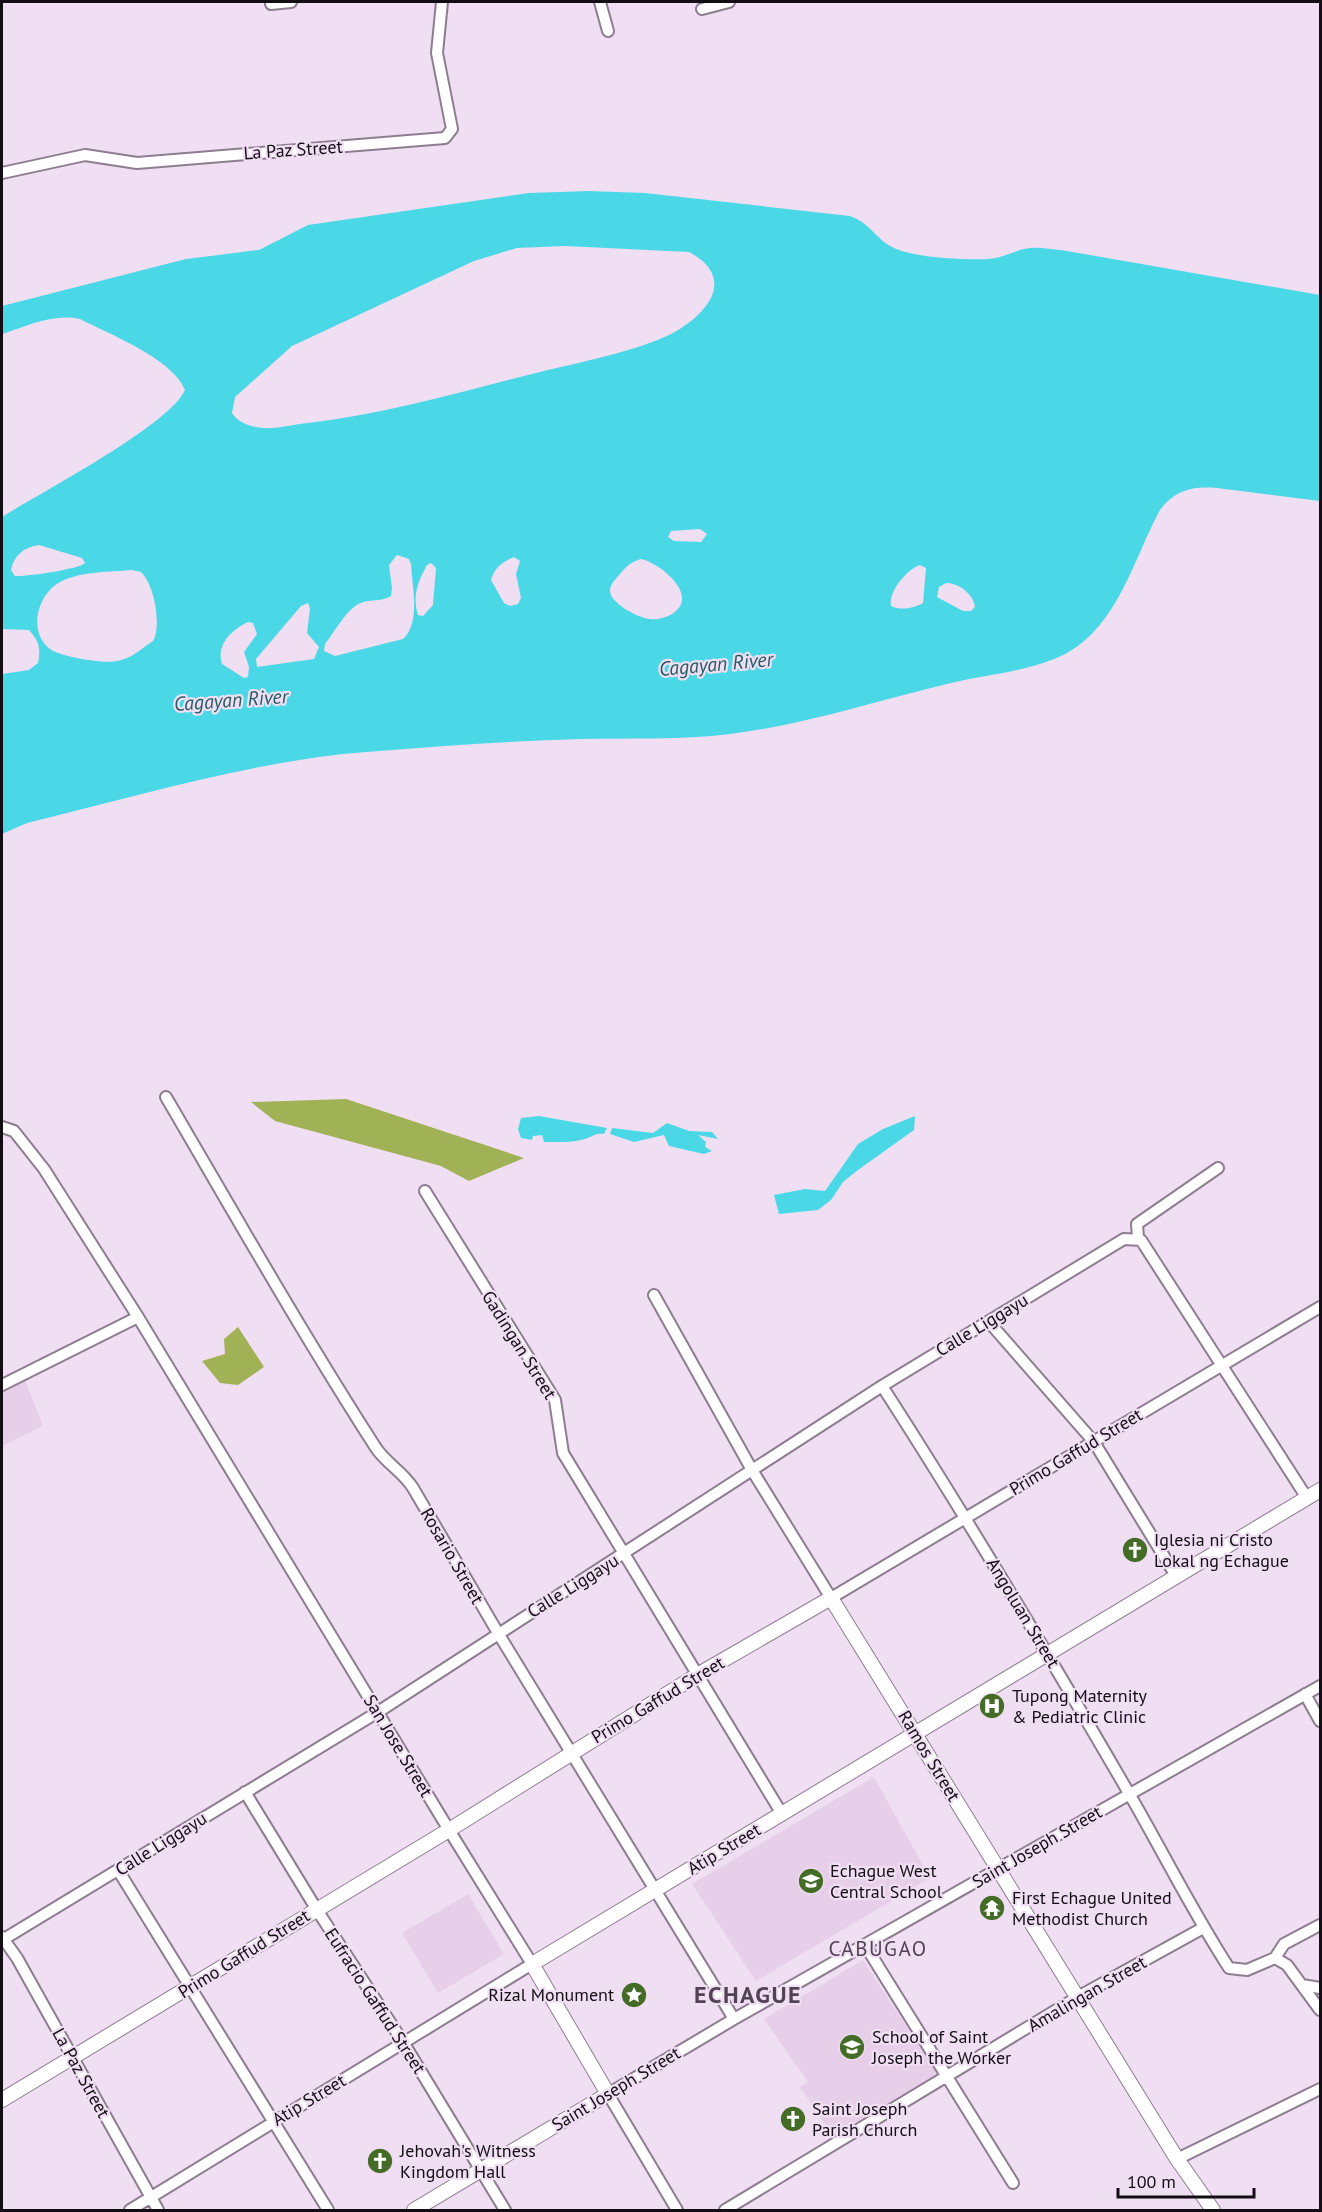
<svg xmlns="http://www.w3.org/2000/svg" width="1322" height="2212" viewBox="0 0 1322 2212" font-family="'PT Sans',sans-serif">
	<rect width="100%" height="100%" fill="#f0def3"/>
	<path fill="#e7cfea" d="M24 1378 43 1426 2 1446V1388Z
		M874 1777 930 1878 756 1981 692 1884Z
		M468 1894 504 1954 438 1993 402 1933Z
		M863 1960 939 2076 832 2135 800 2087 808 2082 764 2019Z"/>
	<path fill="#a1b155" d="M346 1099 524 1158 469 1181 441 1166 275 1121 251 1102Z
		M238 1327 264 1367 238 1385 220 1383 202 1361 225 1354 224 1339Z"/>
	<path fill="#4bd8e6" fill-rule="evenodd" d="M589 191 645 193 850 216C873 224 877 244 902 251 924 258 965 260 989 259 1001 258 1012 252 1024 249 1036 246 1049 249 1061 250L1320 295V501L1217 488C1193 486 1175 490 1160 510 1134 558 1118 625 1067 653 1031 672 986 674 947 684 875 701 804 725 730 734 681 740 632 738 582 739 510 741 438 746 366 752 252 761 138 796 27 823L2 834V674L29 670 38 663C41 648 39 641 29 630L2 629V517C40 493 170 425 185 390 173 359 109 334 80 319 53 313 27 326 2 334V306L186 259 259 250 308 225 529 193ZM565 246 689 252C738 278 707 315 671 334 634 352 580 362 540 372 463 391 387 414 308 423 294 424 278 429 263 428 251 427 238 423 232 413L235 397 292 346 474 261 517 248ZM700 529 707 534 701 542 674 541 668 537 671 531ZM39 545 82 558 85 563C80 569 25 577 15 576L11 570C14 555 24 547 39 545ZM397 555 409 559 411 564C412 586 421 623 403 639L335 656 324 651 325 644C335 632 347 607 363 602 373 599 381 602 391 596L392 588 389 565ZM514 557 520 561 516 574 521 598 518 604 510 606 504 603 491 580C494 568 503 561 514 557ZM641 559C660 563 701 596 672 614 665 618 657 620 650 619 638 618 610 603 610 591 610 584 615 580 619 575 626 567 630 562 641 559ZM431 563 436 568 433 605 423 616 418 615C412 595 418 582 427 565ZM920 565 926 568 923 603C914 608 901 611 891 606 888 592 907 569 920 565ZM132 570 141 572C154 584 162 625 153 641 142 648 131 659 117 661 104 664 61 657 50 649 27 631 38 594 60 582 81 571 109 572 132 570ZM946 583C958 583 973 593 975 607L971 611H963L937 597 939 587ZM308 603 310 609 307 633 319 647 314 659 257 667 256 659 301 606ZM248 622 253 623 257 634 244 652 249 667 248 677 244 678 222 664C216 645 231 630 248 622Z
		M539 1116 607 1128 604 1134C595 1133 594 1136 585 1139 573 1143 558 1142 544 1142L542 1135 533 1136 532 1140 521 1138 518 1129 521 1118Z
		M915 1116 914 1130 858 1170 843 1182 831 1200 818 1210 779 1214 774 1195 805 1189 825 1191 858 1144 883 1129Z
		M667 1123 689 1131 712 1132 718 1139 698 1135 706 1142 705 1147 712 1151 704 1154 669 1146 664 1135 634 1142 610 1134 612 1128 653 1133Z"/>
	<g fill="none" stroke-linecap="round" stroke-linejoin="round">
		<g stroke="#8e7d90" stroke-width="14">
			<path id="minor" d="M600 2 608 31
				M271 4 291 2
				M702 9 729 2
				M2 173 85 155 137 163 445 138 452 129 437 53 442 2
				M166 1097C235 1215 302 1333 376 1448 386 1463 403 1472 413 1488L498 1633 734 2019
				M2 1127 14 1131 44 1169 138 1317 449 1830 532 1964 130 2210
				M425 1191 555 1400 563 1453 782 1814
				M1138 1238 1137 1224 1218 1168
				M654 1295 752 1470 831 1598 1320 1307
				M989 1322 1094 1442 1176 1576
				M2 1385 138 1317
				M882 1386C966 1516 1045 1649 1123 1783 1159 1844 1190 1908 1229 1968L1247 1970 1275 1958 1287 1965 1320 2010
				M1305 1694 1320 1721
				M245 1792 317 1910 403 2042 505 2210
				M118 1870 328 2210
				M2 1937 17 1958 158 2210
				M4 1939 378 1712 882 1386 1124 1239 1141 1240 1307 1498
				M865 1945 1013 2183
				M1275 1958 1284 1944 1320 1925
				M1302 1985 1320 1988
				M1177 2159 1320 2089
				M677 2210 608 2094 734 2019 1320 1686
				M725 2210 1078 1997 1203 1928"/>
		</g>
		<g stroke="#8e7d90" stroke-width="16">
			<path id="major" d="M2 2100 449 1830 699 1674 831 1598 1177 2159 1213 2210
				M414 2210 608 2094 532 1964 1320 1490"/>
		</g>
		<use href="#minor" stroke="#fff" stroke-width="10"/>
		<use href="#major" stroke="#fff" stroke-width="14"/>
	</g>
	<defs>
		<g id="church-disc" transform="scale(1.35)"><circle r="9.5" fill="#456c26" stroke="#f0def3"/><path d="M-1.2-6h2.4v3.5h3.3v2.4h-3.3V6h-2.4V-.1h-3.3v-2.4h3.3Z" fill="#fff"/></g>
		<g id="hospital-disc" transform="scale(1.35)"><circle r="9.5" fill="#456c26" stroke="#f0def3"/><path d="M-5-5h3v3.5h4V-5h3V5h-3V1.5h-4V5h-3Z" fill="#fff"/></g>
		<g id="school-disc" transform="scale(1.35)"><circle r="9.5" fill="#456c26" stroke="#f0def3"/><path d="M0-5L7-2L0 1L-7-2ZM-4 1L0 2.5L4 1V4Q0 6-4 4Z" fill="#fff"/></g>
		<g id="temple-disc" transform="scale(1.35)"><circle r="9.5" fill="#456c26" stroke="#f0def3"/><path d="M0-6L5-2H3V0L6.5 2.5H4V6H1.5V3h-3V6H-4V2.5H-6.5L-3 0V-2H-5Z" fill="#fff"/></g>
		<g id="sight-disc" transform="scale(1.35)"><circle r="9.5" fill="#456c26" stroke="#f0def3"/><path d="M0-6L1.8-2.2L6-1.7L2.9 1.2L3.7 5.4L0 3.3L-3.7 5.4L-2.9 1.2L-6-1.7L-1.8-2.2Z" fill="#fff"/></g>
	</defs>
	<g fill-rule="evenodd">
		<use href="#church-disc" x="1135" y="1550"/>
		<use href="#hospital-disc" x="992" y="1706"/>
		<use href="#school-disc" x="811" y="1881"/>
		<use href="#temple-disc" x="992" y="1908"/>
		<use href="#sight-disc" x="634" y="1995"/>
		<use href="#school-disc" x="852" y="2047"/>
		<use href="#church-disc" x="793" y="2119"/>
		<use href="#church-disc" x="380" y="2161"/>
	</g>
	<g text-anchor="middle" stroke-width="4.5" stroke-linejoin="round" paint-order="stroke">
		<g font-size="18" fill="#130d14" stroke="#f0def3">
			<text transform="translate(293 150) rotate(-4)" y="6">La Paz Street</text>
			<text transform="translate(982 1325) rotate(-31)" y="6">Calle Liggayu</text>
			<text transform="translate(519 1345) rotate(58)" y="6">Gadingan Street</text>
			<text transform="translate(1076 1452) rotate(-31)" y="6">Primo Gaffud Street</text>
			<text transform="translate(452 1556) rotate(60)" y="6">Rosario Street</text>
			<text transform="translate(573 1586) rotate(-32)" y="6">Calle Liggayu</text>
			<text transform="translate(1023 1613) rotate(59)" y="6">Angoluan Street</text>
			<text transform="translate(658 1700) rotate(-31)" y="6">Primo Gaffud Street</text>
			<text transform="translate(398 1746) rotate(59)" y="6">San Jose Street</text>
			<text transform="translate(929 1756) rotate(59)" y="6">Ramos Street</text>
			<text transform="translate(161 1844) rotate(-32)" y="6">Calle Liggayu</text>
			<text transform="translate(1037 1847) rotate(-30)" y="6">Saint Joseph Street</text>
			<text transform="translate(724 1849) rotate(-31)" y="6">Atip Street</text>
			<text transform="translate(244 1954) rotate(-32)" y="6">Primo Gaffud Street</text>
			<text transform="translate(1087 1994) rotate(-30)" y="6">Amalingan Street</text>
			<text transform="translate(375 2001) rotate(57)" y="6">Eufracio Gaffud Street</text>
			<text transform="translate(81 2073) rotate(61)" y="6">La Paz Street</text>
			<text transform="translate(616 2089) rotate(-31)" y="6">Saint Joseph Street</text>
			<text transform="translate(309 2100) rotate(-31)" y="6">Atip Street</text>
		</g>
		<g font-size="18" fill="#130d14" stroke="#f0def3" text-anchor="start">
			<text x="1154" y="1546">Iglesia ni Cristo<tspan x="1154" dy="21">Lokal ng Echague</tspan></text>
			<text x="1012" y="1702">Tupong Maternity<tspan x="1012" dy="21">&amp; Pediatric Clinic</tspan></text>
			<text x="830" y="1877">Echague West<tspan x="830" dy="21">Central School</tspan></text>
			<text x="1012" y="1904">First Echague United<tspan x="1012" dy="21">Methodist Church</tspan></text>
			<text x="614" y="2001" text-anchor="end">Rizal Monument</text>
			<text x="872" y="2043">School of Saint<tspan x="872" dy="21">Joseph the Worker</tspan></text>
			<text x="812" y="2115">Saint Joseph<tspan x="812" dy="21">Parish Church</tspan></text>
			<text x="400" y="2157">Jehovah's Witness<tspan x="400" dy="21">Kingdom Hall</tspan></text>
		</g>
		<g font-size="20" font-style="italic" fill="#235c62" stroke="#f0def3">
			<text transform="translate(716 664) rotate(-5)" y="7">Cagayan River</text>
			<text transform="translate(231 700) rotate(-4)" y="7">Cagayan River</text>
		</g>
		<g font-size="21" letter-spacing="1.5" fill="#524354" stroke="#f0def3">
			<text x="878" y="1956">CABUGAO</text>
		</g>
		<g font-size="24" font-weight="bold" letter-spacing="1.5" fill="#524354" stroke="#f0def3">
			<text x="748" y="2003">ECHAGUE</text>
		</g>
	</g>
	<rect width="1322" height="2212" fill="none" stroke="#130d14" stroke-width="6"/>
	<path d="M1118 2188v9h136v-9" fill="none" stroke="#130d14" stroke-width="3"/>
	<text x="1127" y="2188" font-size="18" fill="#130d14" stroke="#f0def3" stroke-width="4.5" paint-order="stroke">100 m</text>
</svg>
